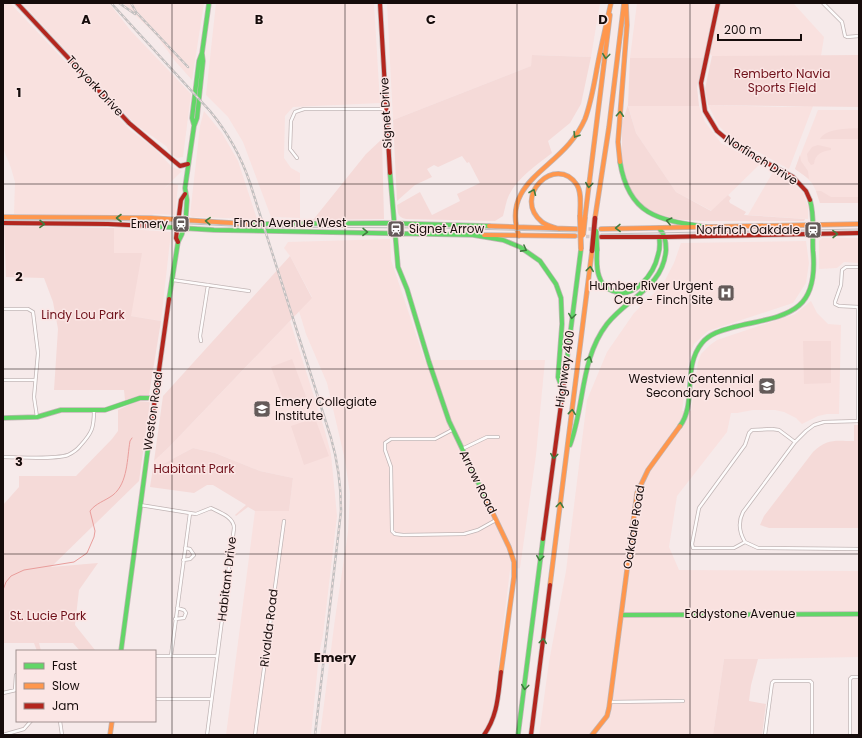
<svg xmlns="http://www.w3.org/2000/svg" width="862" height="738" viewBox="0 0 862 738" font-family="Poppins,sans-serif">
	<rect width="100%" height="100%" fill="#f6eaea"/>
	<path fill="#f9e1df" d="M3 3H10L130 130 154 148 172 167 182 171 163 190 171 183 178 185 175 215 155 214 156 208 155 214 152 215 82 217 14 214 15 182 11 168 3 148 4 136 3 133Z
		M22 3H109L131 31 191 94 183 157 177 158 171 154 166 146 135 124Z
		M123 3H204L192 80 175 61 157 36Z
		M216 3H374L380 103 293 107 285 116 284 158 291 168 300 173V218L271 217 243 142 228 117 206 95Z
		M387 3H600L591 57 533 55 531 66 393 120Z
		M637 3 794 4 824 37 821 56H712L710 54 704 58H630Z
		M628 105 699 106 705 122 721 143 760 164 712 211 676 192 636 133Z
		M708 105 782 107 813 106 789 169 729 136 719 126Z
		M818 110H859V203H820L816 191 812 183 801 172 795 169Z
		M204 111 222 133 238 161 257 219 192 217 190 215 200 126Z
		M773 172 794 184 803 193 808 206V219L748 215Z
		M114 228 171 232 161 321 131 316 114 253Z
		M822 238H859V263L844 262 837 268 819 269V241Z
		M390 239 391 260 425 361 435 360H545L536 455 520 568 510 570 492 717 483 732 478 735H320L335 619 348 532 350 494 345 460 327 383 306 334 299 311 312 297 290 256 284 248 288 242Z
		M806 241 809 263 806 283 793 303 708 331 694 344 690 354 682 411H691L698 362 701 354 710 345 717 340 795 314 811 301 817 313 828 324 841 325 839 414H827L818 416 802 424 796 418 784 412 775 410H753L737 413H731L727 432 677 496 669 547 679 570 859 571V657L758 659H724L713 735H539L549 662 566 571 587 400 607 352 634 313 663 284 674 263 681 243Z
		M290 321 324 428 331 454 337 516 323 635 319 654 311 735H226L255 511H289L293 478 260 471 215 453 193 448 161 465 153 468 154 461 169 447Z"/>
	<path fill="#f5dad8" d="M532 55 591 57 581 104 570 123 548 141 552 153C537 165 518 177 509 195 506 201 505 209 503 216L495 221 406 219C397 217 398 213 397 205L420 192 432 215 460 201 457 194 480 183 469 162 467 163 462 156 438 167 434 165 427 169 432 177 415 185 397 201 393 120 531 66Z
		M859 55V107L708 105 705 89 712 56Z
		M630 58H704L697 87 699 106H628L636 133 676 192 711 211 728 195 731 198 729 201 730 203 746 212 744 215 805 219 804 221H703L668 219 654 213 641 204 629 187 622 163V123L628 105Z
		M859 128V139H820C826 128 848 129 859 128Z
		M382 139 384 219 313 220 366 154Z
		M818 145 831 148V150C822 151 815 154 814 164L811 165 808 161 807 154 812 147Z
		M800 155 801 161 808 171 809 179 795 169Z
		M816 191H821L831 197H859V203H820Z
		M4 226 114 228V253H142L131 316 161 321 149 395 140 396 125 400 124 390H54L58 329 53 302 44 278 6 277Z
		M290 256 312 298 169 447 154 461 163 396Z
		M803 341H831V383L804 384Z
		M292 359 307 399 286 407 271 367Z
		M137 401 150 402 139 481 51 567 98 563 79 590 75 625 95 650 102 651H80L73 643H39L41 651H37L34 643H3V505L19 487V476H76L112 439 118 431V410Z
		M315 418 329 456 304 465 291 426Z
		M854 425H859V528H769L760 525 764 516 813 452C827 438 836 441 854 441Z
		M193 448 215 453 260 471 293 478 289 511H255L248 507 236 516 235 515 246 505 213 485H207L194 493 150 487 153 468 161 465Z
		M724 659H758L751 685 749 701 766 704 762 735H713Z"/>
	<g fill="none" stroke-linecap="round" stroke-linejoin="round">
		<path stroke="#e99d9b" stroke-width="1" d="M3 590 6 582 11 576 24 570 74 562 87 553 94 537 95 531 90 511C96 503 105 501 113 495 128 483 127 458 130 441L132 438"/>
		<path stroke="#d4c9c9" stroke-width="3.5" stroke-dasharray="3.5 2" stroke-linecap="butt" d="M583 229H601
			M575 236 601 237"/>
		<g stroke="#c1b5b5" stroke-width="4">
			<path id="street" d="M823 3 842 22 845 36 847 37 859 36
				M297 158 290 149 291 121 295 112 304 109H386
				M173 280 249 291
				M859 307 839 306 835 304V302L841 285 842 270 846 267H859
				M3 309H28L33 312 38 353 34 397 37 417
				M201 341 200 336 208 285
				M3 380H35
				M858 421V307
				M859 421 824 422 814 425 806 431 795 442 743 512C738 522 739 532 745 542L758 548 859 549
				M452 430 435 439H391L385 443V450L391 467 392 531 395 534 403 535 464 534 478 530 496 520
				M462 449 487 437H498
				M3 457C19 457 53 460 68 455 72 453 77 450 80 446 92 433 94 428 94 410
				M140 505 196 514 211 508C219 512 234 517 234 528L207 735
				M745 542 734 548H693L692 544 699 508 745 445 749 433 752 430 772 429 779 430 795 442
				M183 560 190 559 194 555 190 549 185 548
				M175 619 184 618 186 613 184 610 177 608
				M155 656H217
				M171 656 190 513
				M15 690 16 675
				M3 693 16 690
				M155 699H211
				M610 702 683 701
				M60 721 62 735
				M3 735 24 729 31 721
				M255 735 284 521
				M765 735 772 683 774 681H810L812 683V735
				M850 735V679L852 677H859"/>
		</g>
		<g stroke="#c1b5b5" stroke-width="5.5">
			<path id="fast" d="M194 125 192 118 199 61 202 53 209 3
				M620 162C629 217 660 220 707 227
				M390 173 398 267 407 289 429 362 449 421 486 499
				M249 224 385 223 489 226
				M149 226 214 230 476 235
				M473 235 503 240 520 247 540 261 556 284 561 298 562 324 558 377 562 388
				M597 251C597 259 596 268 599 276 601 283 606 289 613 291 634 300 654 274 658 255 660 249 660 243 659 237
				M169 299 178 242 182 234 186 215 187 200 185 188 194 126 197 118 203 61 202 53
				M566 367 581 249
				M3 418 37 417 61 410H105L140 398H155
				M680 426C697 403 682 367 702 343 710 333 723 330 734 327 784 315 819 316 813 251 812 233 815 217 810 200
				M570 445C585 405 580 359 607 324 628 297 663 288 666 250 666 241 665 235 659 228
				M622 615 859 614
				M121 651 149 441
				M518 735 543 539"/>
		</g>
		<g stroke="#c1b5b5" stroke-width="5.5">
			<path id="slow" d="M620 162 618 142 627 25 626 3
				M3 217 151 218 249 224
				M585 217 610 15
				M595 218 609 127 624 3
				M489 226 577 229
				M706 227 859 224
				M559 229C554 227 547 226 542 222 511 197 556 153 577 185 582 193 580 206 580 215
				M601 229 698 227
				M484 235 575 236
				M519 236C503 189 543 174 569 144 575 137 581 128 585 119 591 103 594 85 597 68 601 47 606 25 611 3
				M486 499 509 547 514 562V577L501 672
				M550 585 592 251
				M110 735 112 721
				M592 735 607 716 609 708 637 493 648 470 680 426"/>
		</g>
		<g stroke="#c1b5b5" stroke-width="5.5">
			<path id="jam" d="M17 3 129 123 180 166 188 164
				M380 3 390 173
				M718 3 701 83 705 111 717 131 734 145 793 177 806 191 810 200
				M3 223 108 224 149 226
				M601 237H666L859 233
				M178 242 176 238 181 200 185 194
				M149 441 169 299
				M543 539 566 367
				M484 735C498 715 498 695 501 672
				M531 735 550 585"/>
		</g>
		<use href="#street" stroke="#fefcfc" stroke-width="2.5"/>
		<use href="#fast" stroke="#63d668" stroke-width="4"/>
		<use href="#slow" stroke="#ff974d" stroke-width="4"/>
		<use href="#jam" stroke="#b3261e" stroke-width="4"/>
		<path stroke="#c2c0c0" stroke-width="1" d="M3 220H112L251 227 435 228 577 232
			M601 234 859 229"/>
		<g stroke="#c2c0c0" stroke-width="2.5">
			<path id="rail" d="M111 3 210 111C228 133 241 156 250 183L331 438C338 462 341 485 341 511L315 735
				M119 3 135 14
				M131 3 136 12 188 67"/>
		</g>
		<use href="#rail" stroke="#fbe6e5" stroke-width="1" stroke-dasharray="3" stroke-linecap="butt"/>
		<g stroke="#c1b5b5" stroke-width="6" stroke-linecap="butt">
			<path id="fast-bridge" d="M596 231 597 251"/>
		</g>
		<g stroke="#c1b5b5" stroke-width="6" stroke-linecap="butt">
			<path id="slow-bridge" d="M580 215 581 249
				M583 235 585 217"/>
		</g>
		<g stroke="#c1b5b5" stroke-width="6" stroke-linecap="butt">
			<path id="jam-bridge" d="M592 251 595 218"/>
		</g>
		<use href="#fast-bridge" stroke="#63d668" stroke-width="4.5"/>
		<use href="#slow-bridge" stroke="#ff974d" stroke-width="4.5"/>
		<use href="#jam-bridge" stroke="#b3261e" stroke-width="4.5"/>
	</g>
	<defs><path id="oneway-chevron" d="M-2-3.5L2.5 0L-2 3.5" fill="none" stroke-width="1.6" stroke-linecap="round" stroke-linejoin="round"/></defs>
	<g stroke="#407b3e">
		<use href="#oneway-chevron" transform="translate(606 56) rotate(97)"/>
		<use href="#oneway-chevron" transform="translate(620 114) rotate(-86)"/>
		<use href="#oneway-chevron" transform="translate(576 135) rotate(122)"/>
		<use href="#oneway-chevron" transform="translate(589 185) rotate(97)"/>
		<use href="#oneway-chevron" transform="translate(533 192) rotate(-68)"/>
		<use href="#oneway-chevron" transform="translate(119 218) rotate(-180)"/>
		<use href="#oneway-chevron" transform="translate(208 221) rotate(-177)"/>
		<use href="#oneway-chevron" transform="translate(669 221) rotate(-166)"/>
		<use href="#oneway-chevron" transform="translate(42 224) rotate(1)"/>
		<use href="#oneway-chevron" transform="translate(618 228) rotate(179)"/>
		<use href="#oneway-chevron" transform="translate(365 232) rotate(1)"/>
		<use href="#oneway-chevron" transform="translate(835 234) rotate(-1)"/>
		<use href="#oneway-chevron" transform="translate(524 249) rotate(29)"/>
		<use href="#oneway-chevron" transform="translate(590 269) rotate(-83)"/>
		<use href="#oneway-chevron" transform="translate(572 316) rotate(98)"/>
		<use href="#oneway-chevron" transform="translate(589 359) rotate(-73)"/>
		<use href="#oneway-chevron" transform="translate(572 412) rotate(-84)"/>
		<use href="#oneway-chevron" transform="translate(554 456) rotate(97)"/>
		<use href="#oneway-chevron" transform="translate(560 505) rotate(-83)"/>
		<use href="#oneway-chevron" transform="translate(540 558) rotate(97)"/>
		<use href="#oneway-chevron" transform="translate(543 641) rotate(-83)"/>
		<use href="#oneway-chevron" transform="translate(525 687) rotate(97)"/>
	</g>
	<path fill="none" stroke="#160c0b" stroke-width="1" stroke-opacity="0.55" d="M172 3V735M345 3V735M517 3V735M690 3V735M3 184H859M3 369H859M3 554H859"/>
	<defs>
		<g id="station-square" transform="scale(0.9)"><rect x="-9" y="-9" width="18" height="18" rx="4" fill="#645a59" stroke="#fbe6e5"/><path d="M-3-6H3Q5-6 5-4V2Q5 4 3 4L4.5 6H3L1.5 4h-3L-3 6H-4.5L-3 4Q-5 4-5 2V-4Q-5-6-3-6ZM-3.5-4v3h7v-3ZM-3.5 1v1.5H-2V1ZM2 1v1.5H3.5V1Z" fill="#fff"/></g>
		<g id="hospital-square" transform="scale(0.9)"><rect x="-9" y="-9" width="18" height="18" rx="4" fill="#645a59" stroke="#fbe6e5"/><path d="M-5-5h3v3.5h4V-5h3V5h-3V1.5h-4V5h-3Z" fill="#fff"/></g>
		<g id="school-square" transform="scale(0.9)"><rect x="-9" y="-9" width="18" height="18" rx="4" fill="#645a59" stroke="#fbe6e5"/><path d="M0-5L7-2L0 1L-7-2ZM-4 1L0 2.5L4 1V4Q0 6-4 4Z" fill="#fff"/></g>
	</defs>
	<g fill-rule="evenodd">
		<use href="#station-square" x="181" y="224"/>
		<use href="#station-square" x="396" y="229"/>
		<use href="#station-square" x="813" y="230"/>
		<use href="#hospital-square" x="726" y="293"/>
		<use href="#school-square" x="767" y="386"/>
		<use href="#school-square" x="262" y="409"/>
	</g>
	<g text-anchor="middle" stroke-width="3" stroke-linejoin="round" paint-order="stroke">
		<g font-size="12" fill="#6f1019" stroke="#fbe6e5">
			<text x="782" y="78">Remberto Navia<tspan x="782" dy="14">Sports Field</tspan></text>
			<text x="83" y="319">Lindy Lou Park</text>
			<text x="194" y="473">Habitant Park</text>
			<text x="48" y="620">St. Lucie Park</text>
		</g>
		<g font-size="12" fill="#160c0b" stroke="#fbe6e5">
			<text transform="translate(95 86) rotate(47)" y="4">Toryork Drive</text>
			<text transform="translate(386 113) rotate(-93)" y="4">Signet Drive</text>
			<text transform="translate(761 160) rotate(32)" y="4">Norfinch Drive</text>
			<text x="290" y="227">Finch Avenue West</text>
			<text transform="translate(565 369) rotate(-82)" y="4">Highway 400</text>
			<text transform="translate(153 411) rotate(-82)" y="4">Weston Road</text>
			<text transform="translate(478 482) rotate(64)" y="4">Arrow Road</text>
			<text transform="translate(634 527) rotate(-81)" y="4">Oakdale Road</text>
			<text transform="translate(227 579) rotate(-83)" y="4">Habitant Drive</text>
			<text x="740" y="618">Eddystone Avenue</text>
			<text transform="translate(269 628) rotate(-83)" y="4">Rivalda Road</text>
		</g>
		<g font-size="12" fill="#160c0b" stroke="#fbe6e5" text-anchor="end">
			<text x="168" y="228">Emery</text>
			<text x="409" y="233" text-anchor="start">Signet Arrow</text>
			<text x="800" y="234">Norfinch Oakdale</text>
			<text x="713" y="290">Humber River Urgent<tspan x="713" dy="14">Care - Finch Site</tspan></text>
			<text x="754" y="383">Westview Centennial<tspan x="754" dy="14">Secondary School</tspan></text>
			<text x="275" y="406" text-anchor="start">Emery Collegiate<tspan x="275" dy="14">Institute</tspan></text>
		</g>
		<g font-size="13" font-weight="bold" fill="#160c0b" stroke="#fbe6e5">
			<text x="335" y="662">Emery</text>
		</g>
	</g>
	<g font-size="13" text-anchor="middle" font-weight="bold" fill="#160c0b" stroke="#fbe6e5" stroke-width="3" stroke-linejoin="round" paint-order="stroke">
		<text x="86" y="24">A</text>
		<text x="259" y="24">B</text>
		<text x="431" y="24">C</text>
		<text x="603" y="24">D</text>
		<text x="19" y="97">1</text>
		<text x="19" y="281">2</text>
		<text x="19" y="466">3</text>
	</g>
	<rect width="862" height="738" fill="none" stroke="#160c0b" stroke-width="8"/>
	<rect x="16" y="650" width="140" height="72" fill="#fbe6e5" stroke="#9f8f8e"/>
	<rect x="24" y="663" width="20" height="6" fill="#63d668" stroke="#9f8f8e"/>
	<text x="52" y="670" font-size="12" fill="#160c0b">Fast</text>
	<rect x="24" y="683" width="20" height="6" fill="#ff974d" stroke="#9f8f8e"/>
	<text x="52" y="690" font-size="12" fill="#160c0b">Slow</text>
	<rect x="24" y="703" width="20" height="6" fill="#b3261e" stroke="#9f8f8e"/>
	<text x="52" y="710" font-size="12" fill="#160c0b">Jam</text>
	<path d="M718 34v6h83v-6" fill="none" stroke="#160c0b" stroke-width="2"/>
	<text x="724" y="34" font-size="12" fill="#160c0b" stroke="#fbe6e5" stroke-width="3" paint-order="stroke">200 m</text>
</svg>
